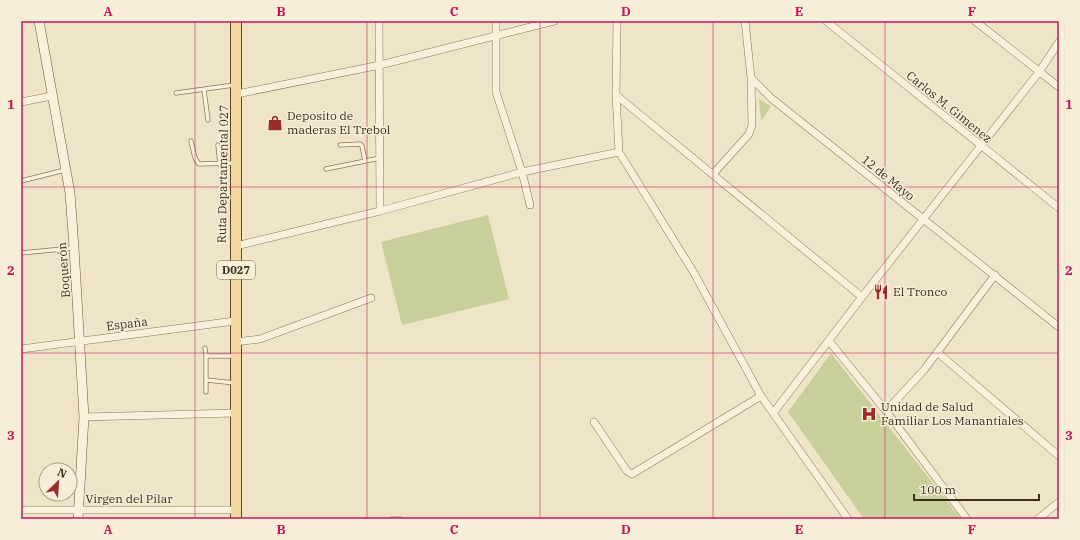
<svg xmlns="http://www.w3.org/2000/svg" width="1080" height="540" viewBox="0 0 1080 540" font-family="'IBM Plex Serif',serif">
	<rect width="100%" height="100%" fill="#f0e4c8"/>
	<path fill="#c9cf9b" d="M759 99 771 106 762 120H761Z
		M488 215 509 299 402 325 381 242Z
		M831 353 961 519H864L788 412Z"/>
	<g fill="none" stroke-linecap="round" stroke-linejoin="round">
		<g stroke="#8d765c" stroke-width="5">
			<path id="lane" d="M204 90 208 120
				M176 93 234 85
				M191 141 195 158 199 164 234 163
				M218 145 220 165
				M340 145 360 144 362 146 365 161
				M326 169 380 158
				M21 181 65 170
				M21 253 73 248
				M205 348 206 356H235
				M206 356V380
				M206 392V380L235 383
				M392 519H400"/>
		</g>
		<g stroke="#8d765c" stroke-width="8">
			<path id="street" d="M379 21 380 211
				M496 21V92L522 172 530 205
				M617 21 616 95 619 152 694 273 761 396 848 519
				M745 21 751 78 771 98 1059 327
				M826 21 1059 208
				M975 21 1059 87
				M237 94 380 65 554 21
				M616 95 862 297
				M21 102 52 96
				M713 174 749 134 752 125 751 78
				M236 246 380 211 522 172 619 152
				M829 341 886 411 967 519
				M235 342 260 339 371 298
				M21 349 235 321
				M937 352 1059 456
				M886 411 924 370 995 275
				M774 412 862 297 1039 72 1059 42
				M84 417 236 413
				M594 422 627 471 632 474 761 396
				M21 510H237
				M1038 519 1059 502"/>
		</g>
		<g stroke="#6f573f" stroke-width="10">
			<path id="secondary" d="M39 21 70 193 74 248 84 417 78 519"/>
		</g>
		<g stroke="#5b4430" stroke-width="12">
			<path id="primary" d="M236 21V519"/>
		</g>
		<use href="#lane" stroke="#faf1dc" stroke-width="3.5"/>
		<use href="#street" stroke="#faf1dc" stroke-width="7"/>
		<use href="#secondary" stroke="#faf1dc" stroke-width="9"/>
		<use href="#primary" stroke="#f3d9a0" stroke-width="10"/>
	</g>
	<path fill="none" stroke="#c2185b" stroke-width="1" stroke-opacity="0.55" d="M195 21V519M367 21V519M540 21V519M713 21V519M885 21V519M21 187H1059M21 353H1059"/>
	<defs>
		<g id="shop-bare" transform="scale(1.2)"><path d="M-5-2.5h2.3a2.7 3.5 0 0 1 5.4 0H5L5.5 6h-11ZM-1.5-2.5h3a1.5 2.3 0 0 0-3 0Z" fill="#9e2a2b" stroke="#f7eed8" stroke-width="2.5" paint-order="stroke"/></g>
		<g id="restaurant-bare" transform="scale(1.2)"><path d="M-5-6h1v4h1v-4h1v4h1v-4h1v5L-1.5 .5V6h-2V.5L-5-1ZM5-6V6H3V1.5H1.5Q1.5-4 5-6Z" fill="#9e2a2b" stroke="#f7eed8" stroke-width="2.5" paint-order="stroke"/></g>
		<g id="hospital-bare" transform="scale(1.2)"><path d="M-5-5h3v3.5h4V-5h3V5h-3V1.5h-4V5h-3Z" fill="#9e2a2b" stroke="#f7eed8" stroke-width="2.5" paint-order="stroke"/></g>
	</defs>
	<g fill-rule="evenodd">
		<use href="#shop-bare" x="275" y="123"/>
		<use href="#restaurant-bare" x="881" y="292"/>
		<use href="#hospital-bare" x="869" y="414"/>
	</g>
	<g text-anchor="middle" stroke-width="3" stroke-linejoin="round" paint-order="stroke">
		<rect fill="#f7eed8" stroke="#756857" stroke-width="1" x="217" y="261" width="38" height="18" rx="3"/>
		<g font-size="11" font-weight="bold" fill="#3d2e20">
			<text x="236" y="274">D027</text>
		</g>
		<g font-size="12" fill="#3d2e20" stroke="#f7eed8">
			<text transform="translate(949 107) rotate(39)" y="4">Carlos M. Gimenez</text>
			<text transform="translate(223 174) rotate(-89)" y="4">Ruta Departamental 027</text>
			<text transform="translate(888 178) rotate(39)" y="4">12 de Mayo</text>
			<text transform="translate(64 270) rotate(-94)" y="4">Boquerón</text>
			<text transform="translate(127 324) rotate(-7)" y="4">España</text>
			<text x="129" y="503">Virgen del Pilar</text>
		</g>
		<g font-size="12" fill="#3d2e20" stroke="#f7eed8" text-anchor="start">
			<text x="287" y="120">Deposito de<tspan x="287" dy="14">maderas El Trebol</tspan></text>
			<text x="893" y="296">El Tronco</text>
			<text x="881" y="411">Unidad de Salud<tspan x="881" dy="14">Familiar Los Manantiales</tspan></text>
		</g>
	</g>
	<rect width="1080" height="540" fill="none" stroke="#f7eed8" stroke-width="44"/>
	<g transform="translate(58 482) rotate(25)"><circle r="19" fill="#f7eed8" stroke="#ada18e"/>
	<path d="M0-3L7 15L0 10L-7 15Z" fill="#9e2a2b"/>
	<text y="-6" font-size="11" font-weight="bold" text-anchor="middle" fill="#3d2e20">N</text>
	</g>
	<path d="M914 494v6h125v-6" fill="none" stroke="#3d2e20" stroke-width="2"/>
	<text x="920" y="494" font-size="12" fill="#3d2e20" stroke="#f7eed8" stroke-width="3" paint-order="stroke">100 m</text>
	<rect x="22" y="22" width="1036" height="496" fill="none" stroke="#c2185b" stroke-width="1.5"/>
	<g font-size="13" text-anchor="middle" font-weight="bold" fill="#c2185b">
		<text x="108" y="16">A</text>
		<text x="281" y="16">B</text>
		<text x="454" y="16">C</text>
		<text x="626" y="16">D</text>
		<text x="799" y="16">E</text>
		<text x="972" y="16">F</text>
		<text x="11" y="109">1</text>
		<text x="1069" y="109">1</text>
		<text x="11" y="275">2</text>
		<text x="1069" y="275">2</text>
		<text x="11" y="440">3</text>
		<text x="1069" y="440">3</text>
		<text x="108" y="534">A</text>
		<text x="281" y="534">B</text>
		<text x="454" y="534">C</text>
		<text x="626" y="534">D</text>
		<text x="799" y="534">E</text>
		<text x="972" y="534">F</text>
	</g>
</svg>
